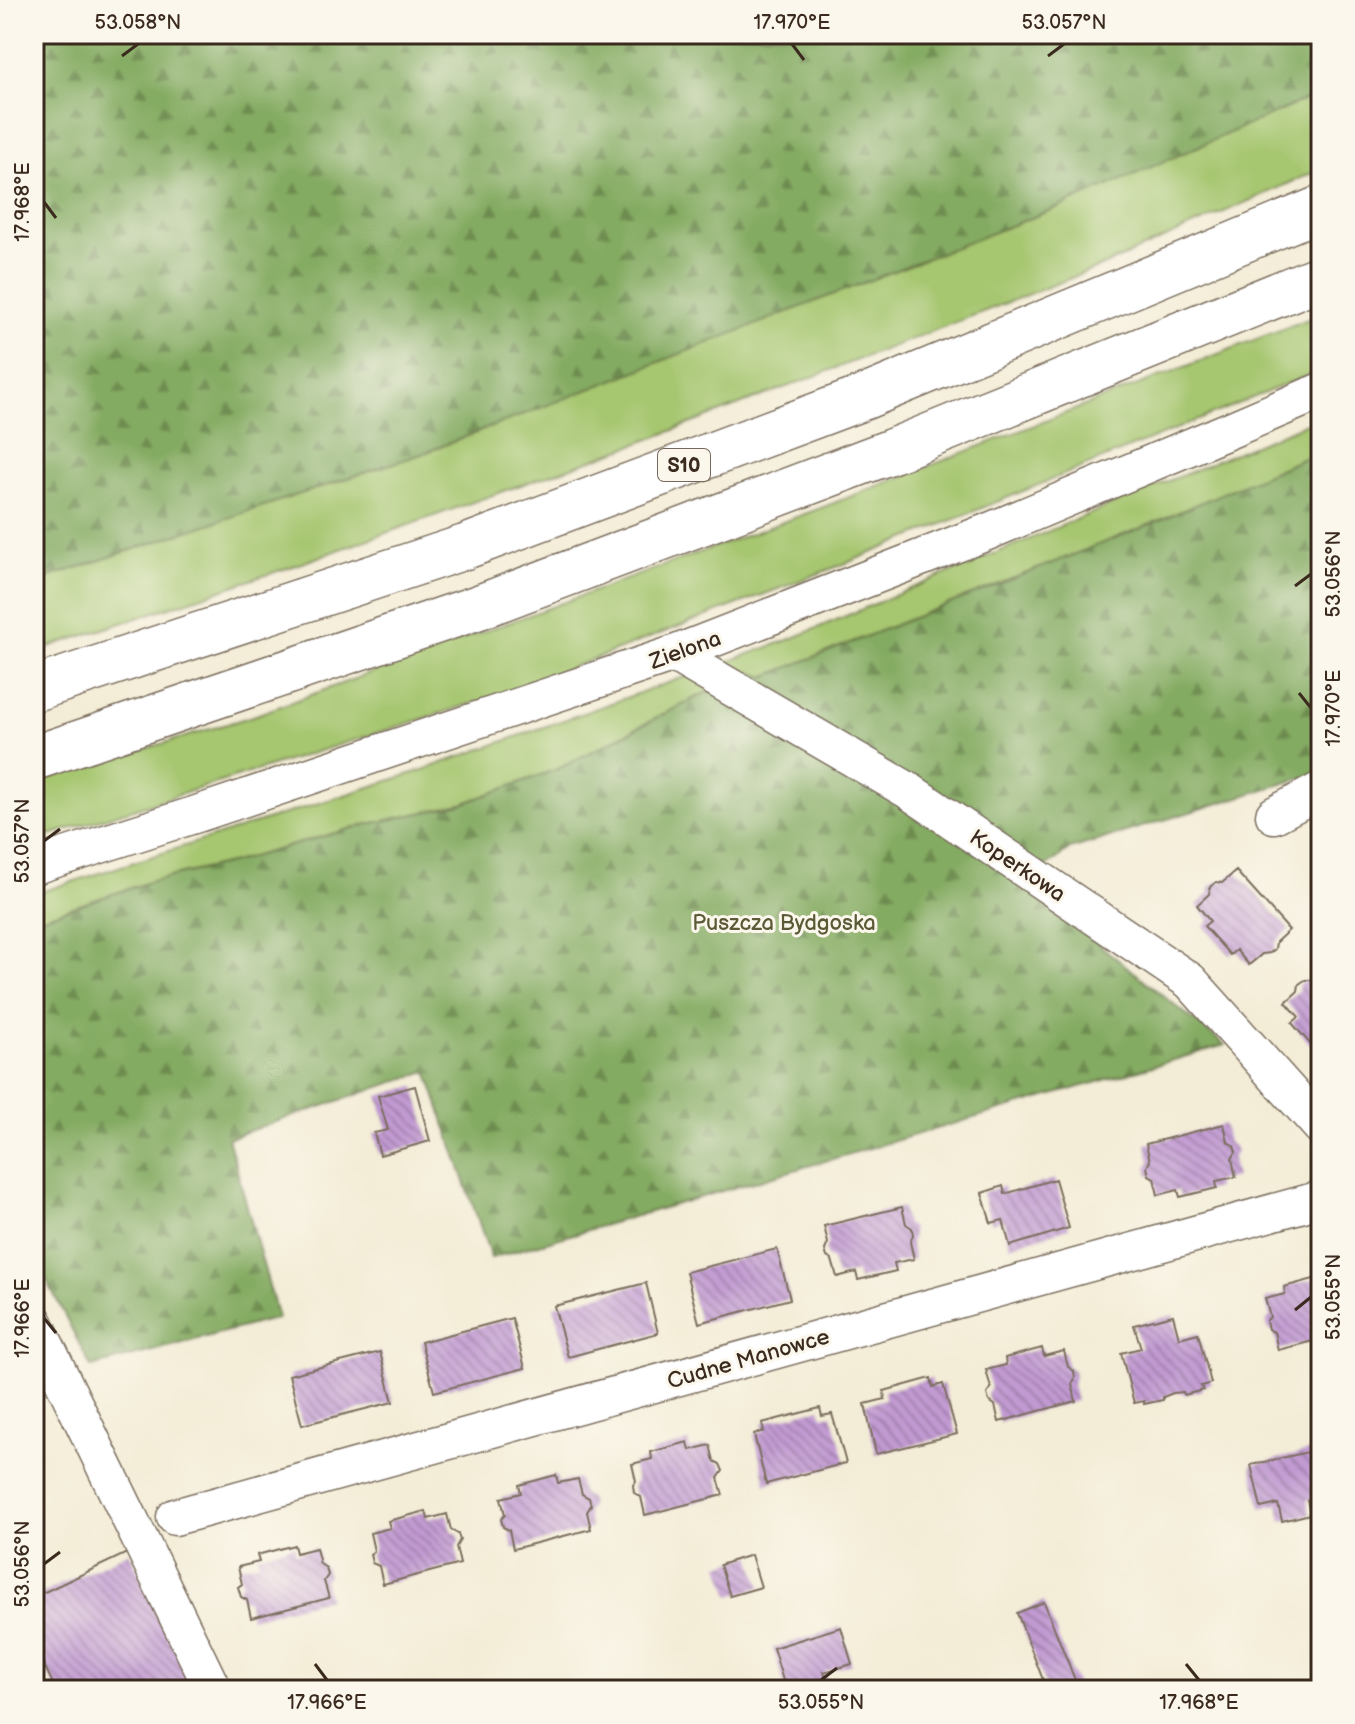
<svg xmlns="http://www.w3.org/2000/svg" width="1355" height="1724" viewBox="0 0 1355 1724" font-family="'Balsamiq Sans',sans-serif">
	<defs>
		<pattern id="forest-firs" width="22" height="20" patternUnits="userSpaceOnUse" patternTransform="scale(2)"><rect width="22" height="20" fill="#84ab62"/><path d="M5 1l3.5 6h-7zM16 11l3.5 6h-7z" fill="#6d8b50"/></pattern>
		<pattern id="building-back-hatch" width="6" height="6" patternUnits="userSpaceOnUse" patternTransform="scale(2)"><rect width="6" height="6" fill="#c19ad2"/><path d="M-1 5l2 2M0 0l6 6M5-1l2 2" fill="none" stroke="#9e7eaa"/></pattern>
	</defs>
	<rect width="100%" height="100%" fill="#fbf7ec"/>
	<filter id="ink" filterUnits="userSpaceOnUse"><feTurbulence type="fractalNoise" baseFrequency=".0125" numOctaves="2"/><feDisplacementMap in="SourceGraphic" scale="16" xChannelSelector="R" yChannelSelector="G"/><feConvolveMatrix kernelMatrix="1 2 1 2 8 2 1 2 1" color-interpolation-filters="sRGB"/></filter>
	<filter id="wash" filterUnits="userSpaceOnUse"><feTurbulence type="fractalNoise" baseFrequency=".006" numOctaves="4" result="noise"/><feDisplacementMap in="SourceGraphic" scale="32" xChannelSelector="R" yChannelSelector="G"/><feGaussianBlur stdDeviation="1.8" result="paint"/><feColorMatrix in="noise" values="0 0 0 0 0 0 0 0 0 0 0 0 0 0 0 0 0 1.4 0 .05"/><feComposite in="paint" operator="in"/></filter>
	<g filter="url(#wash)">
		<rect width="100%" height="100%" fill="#f3ecd6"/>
		<path fill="#a6c66f" stroke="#707846" stroke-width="2" d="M1321 93V169L1100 267 653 438 296 565 34 652V582L424 453 1064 205Z
			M1321 314V370L849 562 499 695 34 840V783L256 715 821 508Z
			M1321 417V451L1151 524 764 677 750 672 699 696 560 768 462 804 360 826 234 862 152 881 34 920V894L423 770 791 639Z"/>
		<path fill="url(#forest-firs)" stroke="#606a40" stroke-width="2" d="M34 34H1321V93L1064 205 424 453 34 582Z
			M1321 451V772L1070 849 1023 884 1225 1045 491 1258 427 1071 228 1138 278 1318 91 1367 34 1255V920L152 881 234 862 360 826 462 804 560 768 699 696 750 672 764 677 1151 524Z"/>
		<g id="blocks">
			<path fill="url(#building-back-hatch)" d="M1236 871 1289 930 1276 942 1275 949 1270 953 1262 954 1249 965 1236 950 1230 955 1204 926 1210 921 1197 905 1209 894 1210 887 1216 882 1222 883Z
				M1321 972V1049L1317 1052 1292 1023 1299 1017 1286 1002 1298 991 1299 984 1305 980H1311Z
				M415 1086 430 1141 380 1155 374 1133 388 1130 378 1096Z
				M1224 1124 1228 1142 1234 1146 1236 1152 1232 1159 1236 1177 1216 1181 1217 1188 1180 1197 1178 1190 1158 1195 1154 1178 1149 1175 1147 1167 1150 1161 1146 1144Z
				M1055 1179 1069 1228 1010 1246 1003 1220 991 1223 982 1193 1003 1186 1005 1194Z
				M902 1207 906 1224 912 1228 913 1235 910 1242 914 1259 894 1263 896 1271 858 1280 856 1272 837 1277 832 1260 827 1257 825 1250 828 1243 824 1226Z
				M777 1249 790 1299 699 1323 686 1272Z
				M1321 1277V1339L1278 1350 1274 1332 1268 1329 1266 1321 1270 1317 1265 1299 1285 1294 1284 1287Z
				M646 1283 658 1333 568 1357 554 1306Z
				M1173 1315 1179 1338 1198 1333 1211 1383 1201 1386 1203 1390 1184 1395 1183 1392 1173 1393 1163 1397V1400L1144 1404V1401L1134 1403 1121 1353 1141 1348 1134 1325Z
				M512 1318 525 1368 434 1392 421 1342Z
				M1042 1348 1044 1356 1064 1351 1068 1367 1074 1371 1075 1378 1072 1384 1076 1401 999 1422 995 1405 989 1401 987 1394 991 1388 986 1370 1006 1365 1005 1358Z
				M380 1352 393 1402 302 1425 289 1375Z
				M931 1378 933 1387 943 1384 957 1434 876 1454 865 1404 885 1399 884 1391Z
				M820 1408 822 1416 832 1414 846 1463 766 1484 754 1434 764 1431 762 1423Z
				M688 1442 690 1450 710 1445 714 1461 720 1464 723 1471 718 1478 723 1495 645 1515 641 1497 634 1493 633 1485 636 1481 632 1464 652 1459 651 1452Z
				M1321 1449V1497L1307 1500 1310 1514 1282 1521 1278 1504 1261 1508 1251 1465Z
				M556 1475 558 1483 578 1479 582 1494 589 1498 591 1505 587 1512 591 1529 513 1549 509 1530 503 1527 501 1519 505 1515 501 1498 521 1493 519 1485Z
				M426 1511 428 1519 447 1514 451 1530 458 1534 460 1540 456 1547 460 1564 383 1584 379 1566 372 1563 370 1554 374 1551 370 1533 390 1528 388 1521Z
				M294 1545 296 1553 316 1548 320 1564 326 1568 328 1575 324 1581 329 1598 251 1618 247 1600 241 1597 238 1587 242 1584 238 1567 259 1562 257 1555Z
				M129 1552 195 1690H56L34 1644V1597Z
				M751 1555 761 1587 730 1596 720 1565Z
				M1044 1602 1073 1675 1079 1690H1047L1017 1613Z
				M841 1627 852 1664 824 1672 829 1690H786L773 1648Z"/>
		</g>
	</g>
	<g filter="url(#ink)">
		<use href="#blocks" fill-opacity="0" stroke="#7b6e5e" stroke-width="2"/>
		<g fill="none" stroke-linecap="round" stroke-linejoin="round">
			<g stroke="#7b6e5e" stroke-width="39">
				<path id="minor" d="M674 654 909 791 1190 981 1321 1127
					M1274 815 1321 790
					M34 866 197 814 674 654 987 532 1230 430 1321 391
					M34 1321 213 1690
					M175 1517 1321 1199"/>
			</g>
			<g stroke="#7b6e5e" stroke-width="47">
				<path id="highway" d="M34 689 465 547 865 397 1321 208
					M34 758 479 607 892 451 1321 277"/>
			</g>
			<use href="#minor" stroke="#fff" stroke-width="36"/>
			<use href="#highway" stroke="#fff" stroke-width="44"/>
		</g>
	</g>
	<path fill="none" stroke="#3b2a1e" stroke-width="3" d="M792 44 804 60M122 56 138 44M1048 56 1064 44M44 202 56 218M1295 586 1311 574M1299 693 1311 708M44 841 60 829M1295 1310 1311 1297M44 1318 56 1333M44 1564 60 1552M315 1664 327 1680M1186 1664 1199 1680M821 1680 837 1668"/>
	<g text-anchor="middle" stroke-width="6" stroke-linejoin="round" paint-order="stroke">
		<rect fill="#fbf7ec" stroke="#75685c" stroke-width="2" x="658" y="449" width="52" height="32" rx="6"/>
		<g font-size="20" font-weight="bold" fill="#3b2a1e">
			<text x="684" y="472">S10</text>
		</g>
		<g font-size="22" fill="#3b2a1e" stroke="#fbf7ec">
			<text transform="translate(685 649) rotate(-20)" y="8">Zielona</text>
			<text transform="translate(1018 865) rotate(34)" y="8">Koperkowa</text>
			<text transform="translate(748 1358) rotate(-16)" y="8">Cudne Manowce</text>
		</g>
		<g font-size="22" fill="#5b5936" stroke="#fbf7ec">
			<text x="784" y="930">Puszcza Bydgoska</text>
		</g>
	</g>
	<rect width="1355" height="1724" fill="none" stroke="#fbf7ec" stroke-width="88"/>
	<rect x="44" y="44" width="1267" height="1636" fill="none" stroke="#3b2a1e" stroke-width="3"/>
	<g font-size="20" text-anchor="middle" fill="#3b2a1e">
		<text x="138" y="29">53.058°N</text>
		<text x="792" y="29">17.970°E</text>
		<text x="1064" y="29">53.057°N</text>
		<text transform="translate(22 202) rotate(-90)" y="7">17.968°E</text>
		<text transform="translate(1333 574) rotate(-90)" y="7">53.056°N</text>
		<text transform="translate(1333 708) rotate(-90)" y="7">17.970°E</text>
		<text transform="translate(22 841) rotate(-90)" y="7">53.057°N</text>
		<text transform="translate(1333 1297) rotate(-90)" y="7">53.055°N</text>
		<text transform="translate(22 1318) rotate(-90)" y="7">17.966°E</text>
		<text transform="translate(22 1564) rotate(-90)" y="7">53.056°N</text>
		<text x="327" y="1709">17.966°E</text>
		<text x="821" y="1709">53.055°N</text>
		<text x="1199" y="1709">17.968°E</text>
	</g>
</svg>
